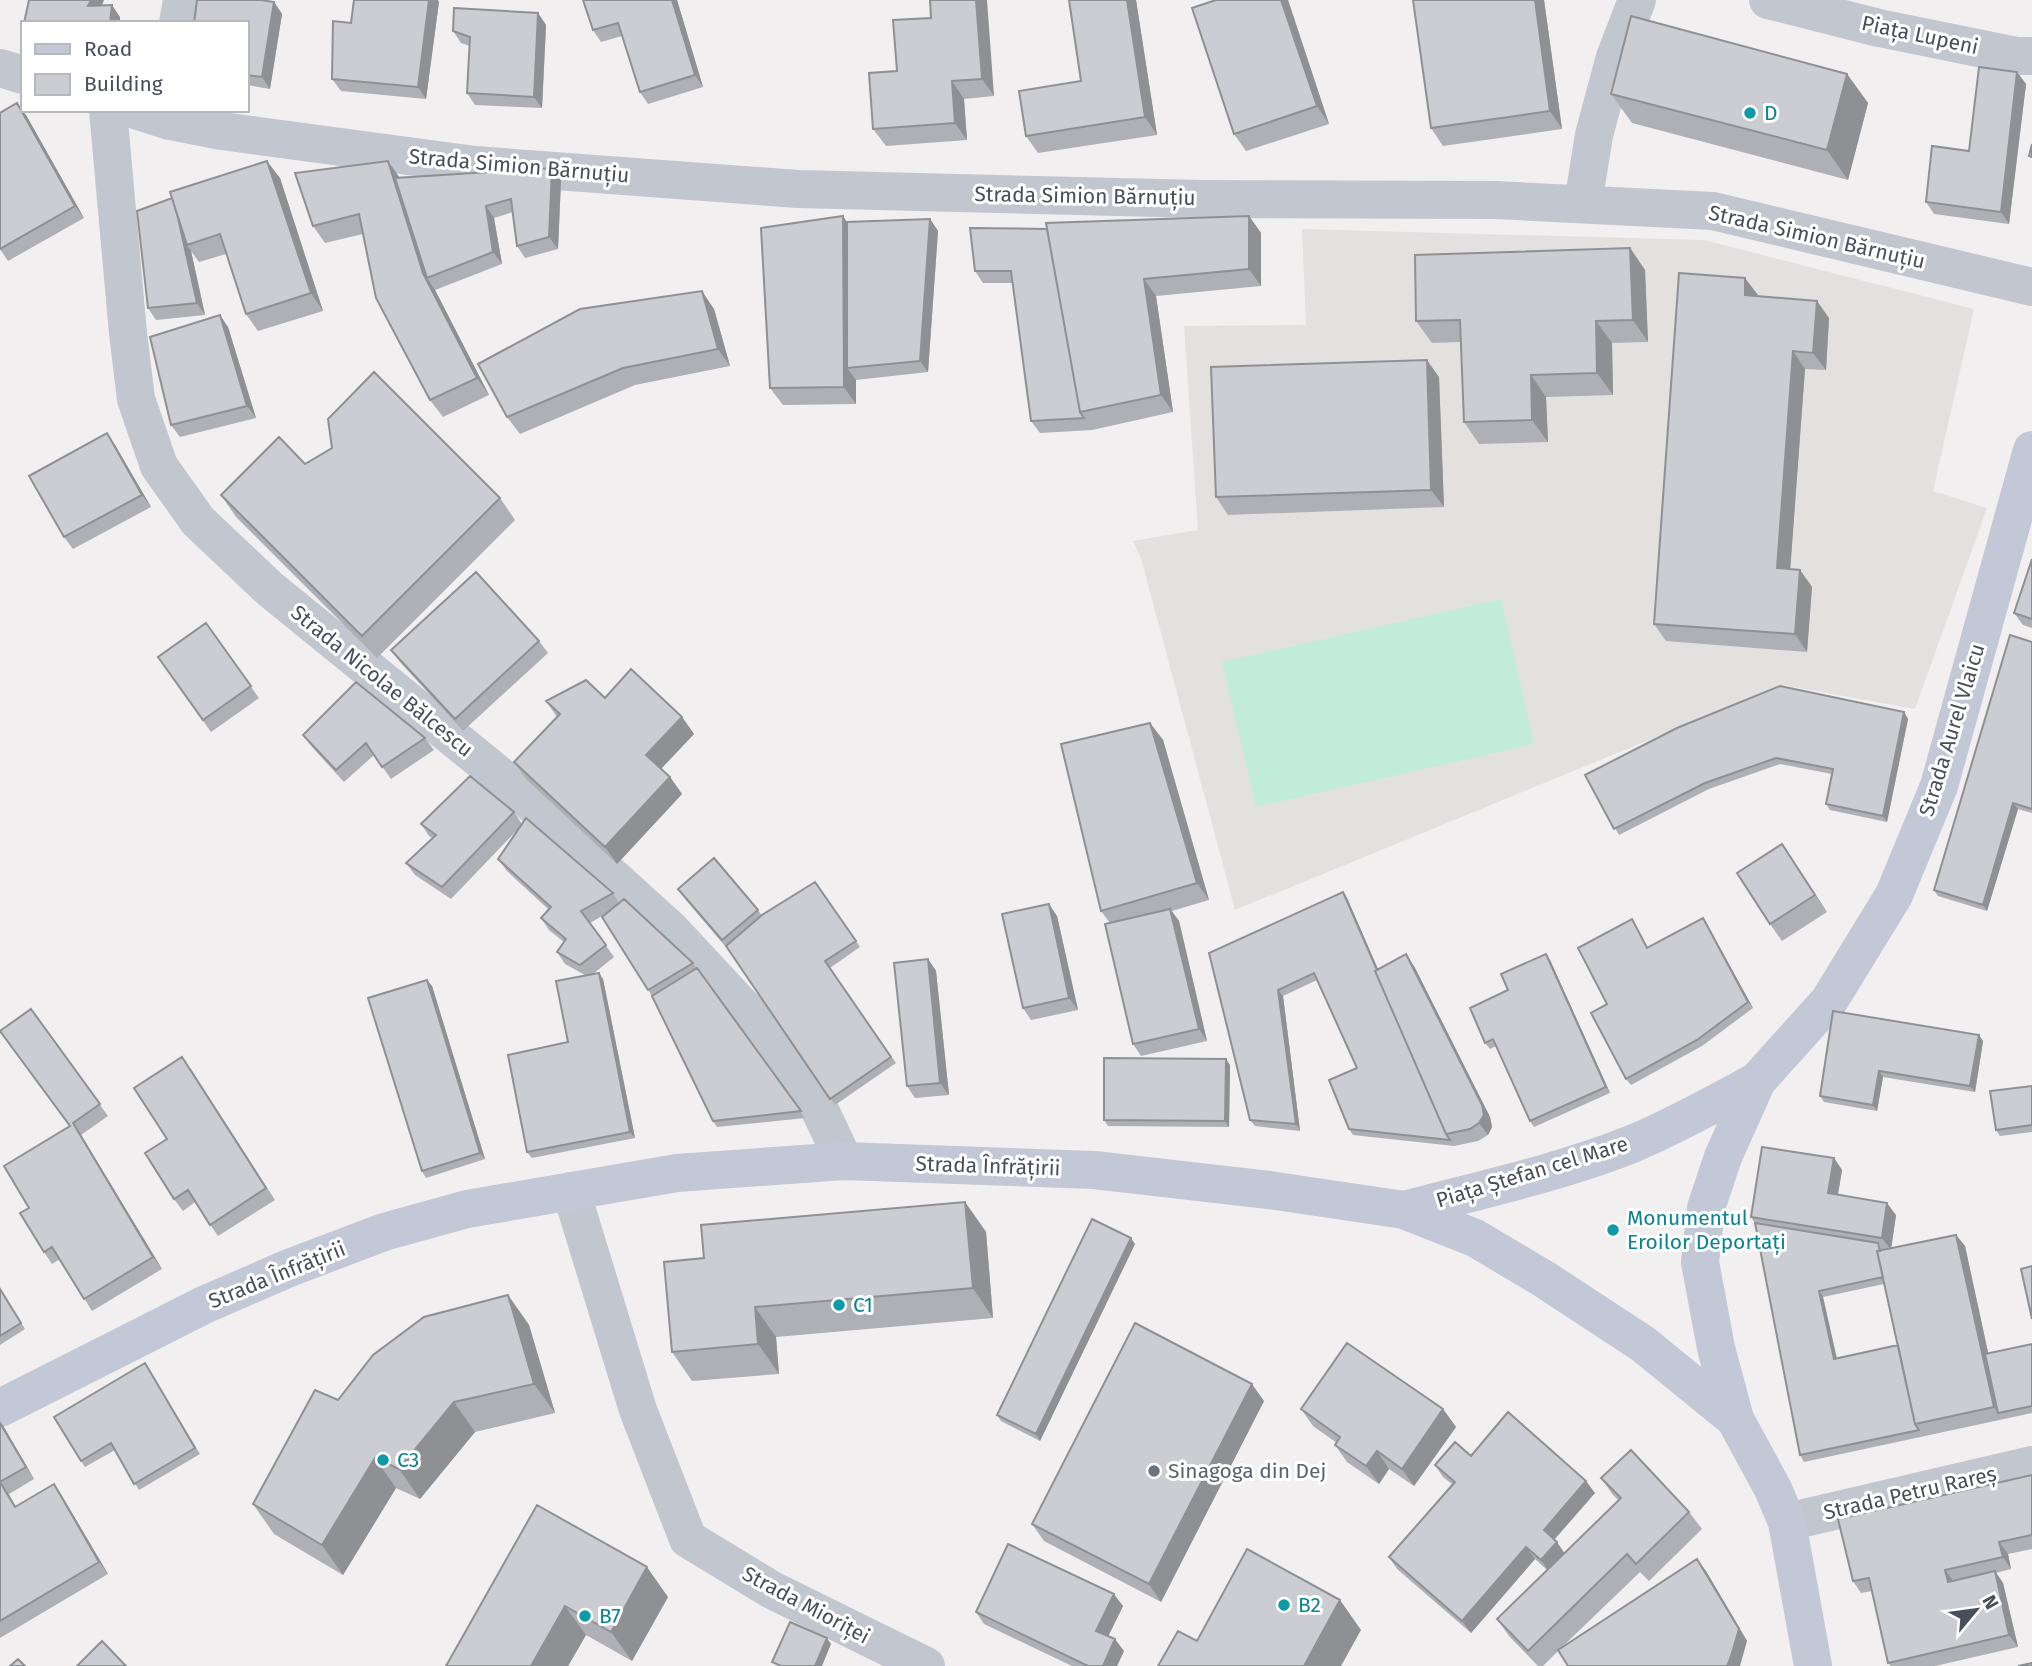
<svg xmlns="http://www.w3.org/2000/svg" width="2032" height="1666" viewBox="0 0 2032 1666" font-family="'Fira Sans',sans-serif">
	<rect width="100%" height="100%" fill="#f1efef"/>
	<path fill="#e2e1e0" d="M1302 229 1704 240 1974 309 1933 491 1987 508 1915 709 1783 685 1235 910 1141 558 1133 541 1198 530 1184 326 1306 325Z"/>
	<path fill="#c1ebda" d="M1501 599 1534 744 1256 807 1222 662Z"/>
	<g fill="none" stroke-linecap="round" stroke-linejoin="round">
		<path stroke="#c1c6cf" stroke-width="38" d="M1768 0 1879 28 2017 56H2032
			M178 23 182 0
			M0 68 23 75
			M108 110 128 333 136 399 159 466 198 521 270 589 510 784 670 929 766 1032 816 1102 844 1161
			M135 110 166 120 222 131 475 165 798 189 1200 199 1495 200 1713 211 2032 287
			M1583 204 1594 135 1615 57 1637 0
			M571 1191 638 1410 688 1539 772 1590 926 1666
			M1787 1522 2032 1465"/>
		<path stroke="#c3c8d6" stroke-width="38" d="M1404 1210C1480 1190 1559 1173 1632 1144 1675 1126 1716 1103 1757 1081
			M0 1408 204 1305 289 1268 384 1232 467 1209 677 1173 844 1161 1094 1170 1269 1190 1404 1210 1475 1238 1544 1279 1643 1344 1735 1419
			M1813 1666 1787 1522 1773 1489 1735 1419 1716 1348 1700 1262 1706 1208 1723 1157 1757 1081 1829 1001 1894 895 1939 786 2032 450"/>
	</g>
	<path fill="#afb0b5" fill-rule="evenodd" d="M677 0 703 87 648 104 640 92 622 36 601 42 593 30Z
		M930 0 994 96 964 99 967 140 886 146 873 129 897 71 931 18Z
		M1069 0H1136L1157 135 1038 153 1026 136 1081 81Z
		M1288 0 1329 124 1246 151 1234 134Z
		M1413 0H1544L1562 129 1443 146 1431 128Z
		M274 2 282 14 270 89 247 85V23Z
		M439 2 426 99 341 91 332 79 351 23Z
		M538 13 546 25 542 108 475 105 467 93 470 46 461 43 453 31Z
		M2017 72 2026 84 2009 224 1934 214 1926 202 1969 151Z
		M1847 74 1868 103 1848 180 1632 123 1611 94Z
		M26 115 84 218 8 261 0 249Z
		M552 168 561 180 558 249 525 258 517 246 513 212 494 218 502 264 435 290 489 395 443 417 430 400 363 234 325 243 313 226 400 178Z
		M280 178 323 311 258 331 246 314 226 254 199 262 191 251 205 315 156 320 148 308 137 211Z
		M1249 216 1261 233V286L1156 296 1173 412 1092 430 1040 433 1031 421 1013 283H983L975 271 1047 229Z
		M930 219 938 231 928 372 856 380V404L783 405 770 388 847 222Z
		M1630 248 1645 270 1648 342 1612 343 1613 395 1546 397 1548 442 1479 444 1464 422 1461 342 1432 343 1416 321Z
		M1758 295V296L1829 318 1826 370 1805 369 1790 569 1800 570 1812 587 1807 652 1666 641 1654 624Z
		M714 309 730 366 635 385 520 434 507 417Z
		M228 327 256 418 180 437 171 425Z
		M1439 377 1444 507 1228 515 1216 497Z
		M115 445 151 507 73 549 64 537Z
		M305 464 500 498 515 520 377 658 236 517 221 495Z
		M2032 559V628L2023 625 2014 613Z
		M206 623 259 698 211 732 158 657Z
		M539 641 548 653 463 731 400 662 391 650Z
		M2032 642V813L2018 809 1987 911 1938 896 1934 890Z
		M605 698 682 717 694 734 661 769 670 777 682 794 617 864 527 780 514 762 557 717 546 701Z
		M1904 712 1908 719 1887 822 1830 810 1826 804 1832 774 1780 764 1709 789 1619 835 1585 775Z
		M1150 723 1163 740 1209 900 1172 911 1179 921 1207 1041 1141 1056 1133 1044 1110 923 1101 911Z
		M303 735 425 738 434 750 391 779 374 755 344 782 312 747Z
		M514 812 522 824 613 893 619 903 693 963 805 1118 717 1127 713 1121 652 996 602 917 607 913 590 923 614 957 593 974 603 979 635 1138 532 1158 527 1152 568 1042 585 975 565 964 557 952 564 942 549 930 541 918 548 909 507 871 498 859 520 827 451 899 415 875 406 863 432 838 429 836 421 824Z
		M1782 844 1827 912 1782 941 1770 924Z
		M815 882 860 947 830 968 896 1063 835 1105 730 952 687 901 678 889 758 910 762 916Z
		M1343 892 1347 898 1378 969 1414 966 1490 1117 1492 1127 1488 1135 1478 1141 1454 1146 1353 1135 1349 1129 1357 1068 1317 980 1283 996 1300 1131 1255 1126 1250 1120 1209 953Z
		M1057 916 1078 1010 1031 1020 1023 1008Z
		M1703 918 1753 1008 1702 1046 1631 1085 1626 1079 1607 1004 1636 925 1648 948Z
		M928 959 936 971 949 1095 915 1098 907 1086Z
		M1550 960 1610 1093 1534 1127 1530 1121 1496 1046 1490 1049 1485 1043 1508 990Z
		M432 986 485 1159 426 1178 422 1171Z
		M31 1009 108 1116 81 1135 162 1269 92 1311 60 1259 52 1264 44 1252 29 1208 69 1126Z
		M1833 1011 1983 1041 1975 1092 1883 1077 1877 1111 1824 1102 1820 1096Z
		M1230 1065 1229 1127 1108 1126 1104 1120Z
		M191 1069 275 1200 218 1236 195 1202 183 1211 174 1199 167 1139Z
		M2032 1086V1132L2000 1136 1996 1130Z
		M1834 1158 1842 1170 1838 1195 1896 1215 1891 1248 1956 1235 1965 1246 1988 1353 2032 1344V1413L1804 1462 1800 1455 1755 1223 1751 1217ZM1884 1284 1898 1345 1837 1358 1823 1297Z
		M965 1202 986 1232 993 1318 776 1337 779 1374 692 1381 672 1352 704 1258Z
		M1135 1244 1040 1441 1001 1421 997 1415Z
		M0 1288 25 1329 0 1345Z
		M508 1295 529 1325 555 1413 475 1432 420 1499 396 1488 343 1575 274 1534 253 1504 338 1400Z
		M145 1363 200 1454 139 1490 115 1450 85 1467 81 1461Z
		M1264 1401 1161 1602 1044 1541 1032 1524Z
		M1301 1409H1443L1456 1427 1414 1486 1389 1469 1379 1484 1347 1462 1335 1445 1337 1443 1313 1426Z
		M0 1422 34 1479 9 1494 16 1507 62 1496 108 1574 0 1638Z
		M1471 1456 1595 1493 1554 1540 1564 1553 1619 1501 1613 1495 1601 1478 1689 1512 1702 1529 1649 1581 1640 1572 1560 1649 1706 1571 1747 1641 1559 1650 1543 1666H1538L1509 1636 1497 1619 1547 1570 1535 1559 1471 1633 1397 1569 1389 1557 1452 1484 1443 1477 1435 1465Z
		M2032 1475V1549L2008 1554 2011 1569 1996 1573 2003 1583 2018 1647 1935 1666H1891L1888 1663 1872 1591 1861 1593 1853 1581Z
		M537 1505 668 1597 632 1661 586 1635 568 1666Z
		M1123 1606 1108 1636 1124 1651 1117 1666H1072L984 1624 976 1612Z"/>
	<path fill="#8f9094" d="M91 0H104L97 18 88 6Z
		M429 0H438L439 2 426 99 418 87Z
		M672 0H677L703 87 695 75Z
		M976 0H987L994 96 982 79Z
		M1127 0H1136L1157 135 1145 117Z
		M1281 0H1288L1329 124 1317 106Z
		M1535 0H1544L1562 129 1550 111Z
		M274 2 282 14 270 89 262 77Z
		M112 5 120 17V23H110Z
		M538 13 546 25 542 108 534 97Z
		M2017 72 2026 84 2009 224 2001 212Z
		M1847 74 1868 103 1848 180 1827 150Z
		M952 81 964 99 967 140 955 123Z
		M17 103 26 115 84 218 75 206Z
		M267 161 280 178 323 311 311 293Z
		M388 161 400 178 427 278 435 290 489 395 477 378 423 273Z
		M552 168 561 180 558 249 549 237Z
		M173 197 187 245 191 251 205 315 197 303Z
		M486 206 494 218 502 264 493 252Z
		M843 216 855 234 847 368 856 380V404L844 387Z
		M1249 216 1261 233V286L1249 269Z
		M930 219 938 231 928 372 920 361Z
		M1630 248 1645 270 1648 342 1633 320Z
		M1745 278 1758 295 1757 313 1745 295Z
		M1144 279 1156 296 1173 412 1161 395Z
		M702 291 714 309 730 366 718 349Z
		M1817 301 1829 318 1826 370 1813 353Z
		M220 315 228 327 256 418 247 406Z
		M1596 321 1612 343 1613 395 1597 373Z
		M1793 351 1805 369 1789 586 1777 568Z
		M1427 360 1439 377 1444 507 1431 490Z
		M1531 375 1546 397 1548 442 1532 420Z
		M107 433 115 445 151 507 142 495Z
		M1800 570 1812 587 1807 652 1795 634Z
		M1904 712 1908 719 1887 822 1883 816Z
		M682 717 694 734 658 772 646 755Z
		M1150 723 1163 740 1209 900 1197 883Z
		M670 777 682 794 617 864 605 847Z
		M2013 803 2018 809 1987 911 1983 905Z
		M1782 844 1794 862 1827 912 1815 895Z
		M1343 892 1347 898 1449 1133Z
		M1049 904 1057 916 1078 1010 1069 998Z
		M1170 909 1179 921 1207 1041 1199 1029Z
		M1703 918 1707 924 1753 1008 1748 1002Z
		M1406 954 1414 966 1490 1117 1492 1127 1488 1135 1479 1123Z
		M1546 954 1550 960 1610 1093 1606 1087Z
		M928 959 936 971 949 1095 940 1083Z
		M599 973 603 979 635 1138 630 1132Z
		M427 980 432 986 485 1159 480 1153Z
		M1278 990 1283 996 1300 1131 1296 1124Z
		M1979 1035 1983 1041 1975 1092 1970 1086Z
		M1226 1059 1230 1065 1229 1127 1225 1121Z
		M1879 1071 1883 1077 1877 1111 1873 1105Z
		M73 1123 81 1135 162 1269 153 1257Z
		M1834 1158 1842 1170 1836 1205 1828 1193Z
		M965 1202 986 1232 993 1318 973 1288Z
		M1887 1203 1896 1215 1891 1250 1882 1238Z
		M1956 1235 1965 1246 2001 1412 1998 1413 1994 1407Z
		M1131 1238 1135 1244 1040 1441 1036 1434Z
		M1819 1291 1823 1297 1838 1365 1834 1359Z
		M508 1295 529 1325 555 1413 534 1384Z
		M755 1307 776 1337 779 1374 758 1344Z
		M1252 1384 1264 1401 1161 1602 1149 1584Z
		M454 1402 475 1432 420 1499 399 1469Z
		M1443 1409 1456 1427 1414 1486 1402 1469Z
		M0 1422 4 1427 34 1479 26 1467Z
		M1377 1451 1389 1469 1379 1484 1366 1466Z
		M375 1458 396 1488 343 1575 322 1545Z
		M1586 1481 1595 1493 1552 1542 1544 1530Z
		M54 1484 62 1496 108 1574 99 1562Z
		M1557 1542 1565 1554 1549 1572 1541 1560Z
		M1999 1542 2008 1554 2011 1569 2003 1557Z
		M1526 1547 1535 1559 1471 1633 1462 1621Z
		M1697 1559 1706 1571 1747 1641 1740 1666H1727Z
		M647 1567 668 1597 632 1661 611 1632Z
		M1945 1570 1954 1582H1948Z
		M1995 1571 2003 1583 2018 1647 2009 1635Z
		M1114 1594 1123 1606 1105 1643 1096 1631Z
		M1340 1600 1361 1630 1341 1666H1304Z
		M565 1606 586 1635 568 1666H531Z
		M827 1638 831 1644 822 1666H815Z
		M1115 1639 1124 1651 1117 1666H1103Z"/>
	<path fill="#cccdd3" stroke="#8f9094" stroke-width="2" d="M29 0H91L88 6 112 5 110 23H24Z
		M197 0H261L274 2 262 77 247 75V23H194Z
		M354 0H429L418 87 332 79 333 21 351 23Z
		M583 0H672L695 75 640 92 618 23 593 30Z
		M930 0H976L982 79 952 81 955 123 873 129 869 73 897 71 893 20 931 18Z
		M1069 0H1127L1145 117 1026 136 1019 91 1081 81Z
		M1216 0H1281L1317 106 1234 134 1192 8Z
		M1413 0H1535L1550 111 1431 128Z
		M454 8 538 13 534 97 467 93 470 37 453 31Z
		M1631 16 1847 74 1827 150 1611 94Z
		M1979 67 2017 72 2001 212 1926 202 1932 146 1969 151Z
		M17 103 75 206 0 249V113Z
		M2032 144V157L2029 156Z
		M267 161 311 293 246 314 220 234 187 245 170 192Z
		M388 161 423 273 477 378 430 400 376 298 359 214 313 226 295 173Z
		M552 168 549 237 517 246 511 199 486 206 493 252 427 278 395 178Z
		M172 198 178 218 197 303 148 308 137 211Z
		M843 216 844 387 770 388 761 228Z
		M1249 216V269L1144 279 1161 395 1080 412 1046 223Z
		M930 219 920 361 847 368V222Z
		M970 228 1047 229 1080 412 1084 418 1031 421 1011 271H975Z
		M1630 248 1633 320 1596 321 1597 373 1531 375 1532 420 1464 422 1460 320 1416 321 1415 255Z
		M1679 273 1745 278V295L1817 301 1813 353 1793 351 1777 568 1800 570 1795 634 1654 624Z
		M702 291 718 349 623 368 507 417 478 364 580 309Z
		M220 315 247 406 171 425 150 337Z
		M1427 360 1431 490 1216 497 1211 367Z
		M374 372 500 498 362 636 221 495 279 437 305 464 332 448 328 419Z
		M107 433 142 495 64 537 29 476Z
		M2032 559V619L2014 613Z
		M476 572 539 641 455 719 391 650Z
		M206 623 251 686 203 720 158 657Z
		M2010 635 2032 642V809L2013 803 1983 905 1934 890Z
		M631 669 682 717 646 755 670 777 605 847 514 762 560 714 546 701 586 680 605 698Z
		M356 682 425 738 382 767 366 743 336 770 303 735Z
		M1780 686 1904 712 1883 816 1826 804 1833 769 1776 758 1705 783 1614 829 1585 775 1677 728Z
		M1150 723 1197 883 1101 911 1061 744Z
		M470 776 514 812 442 887 406 863 436 835 421 824Z
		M526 818 613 893 581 911 606 945 580 965 557 952 566 939 541 918 551 907 498 859Z
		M1782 844 1815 895 1770 924 1737 873Z
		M714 858 758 910 722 940 678 889Z
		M815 882 856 941 825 961 891 1057 830 1099 726 946 762 915Z
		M1343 892 1377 970 1375 971 1446 1134 1450 1140 1349 1129 1329 1080 1357 1068 1314 973 1278 990 1296 1124 1250 1120 1209 953Z
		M624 899 693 963 648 990 602 917Z
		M1049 904 1069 998 1023 1008 1002 914Z
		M1170 909 1199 1029 1133 1044 1105 924Z
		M1703 918 1748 1002 1697 1040 1626 1079 1591 1013 1607 1004 1578 948 1632 919 1647 948Z
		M1406 954 1482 1105 1484 1115 1479 1123 1470 1129 1446 1134 1375 971Z
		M1546 954 1606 1087 1530 1121 1493 1039 1485 1043 1470 1008 1508 990 1501 974Z
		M928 959 940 1083 907 1086 894 963Z
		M697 968 801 1111 713 1121 652 996Z
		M599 973 630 1132 527 1152 508 1055 568 1042 556 981Z
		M427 980 480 1153 422 1171 368 998Z
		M31 1009 100 1104 73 1123 153 1257 84 1299 52 1247 44 1252 20 1213 29 1208 4 1166 70 1126 0 1031Z
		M1833 1011 1979 1035 1970 1086 1879 1071 1873 1105 1820 1096Z
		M182 1057 266 1188 210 1225 188 1190 174 1199 145 1153 167 1139 134 1088Z
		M1104 1058 1226 1059 1225 1121 1104 1120Z
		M2032 1086V1125L1996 1130 1990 1091Z
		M1762 1147 1834 1158 1828 1193 1887 1203 1882 1238 1751 1217Z
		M965 1202 973 1288 755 1307 758 1344 672 1352 664 1262 704 1258 701 1225Z
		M1092 1219 1131 1238 1036 1434 997 1415Z
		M1755 1223 1878 1243 1880 1251H1877L1883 1277 1819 1291 1834 1359 1898 1345 1915 1424 1919 1430 1800 1455Z
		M1956 1235 1994 1407 1915 1424 1877 1251Z
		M2032 1266V1319L2021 1269Z
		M0 1289 21 1323 0 1336Z
		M508 1295 534 1384 454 1402 399 1469 375 1458 322 1545 253 1504 315 1390 338 1400 373 1355 424 1317Z
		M1135 1323 1252 1384 1149 1584 1032 1524Z
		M1347 1343 1443 1409 1402 1469 1377 1451 1366 1466 1335 1445 1340 1437 1301 1409Z
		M2032 1344V1406L1998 1413 1985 1354Z
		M145 1363 195 1448 134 1484 111 1443 81 1461 54 1417Z
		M1508 1412 1586 1481 1544 1530 1557 1542 1541 1560 1526 1547 1462 1621 1389 1557 1455 1482 1435 1465 1455 1442 1471 1456Z
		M0 1423 26 1467 0 1482 15 1507 54 1484 99 1562 0 1621Z
		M1631 1450 1689 1512 1636 1564 1627 1554 1528 1651 1497 1619 1621 1498 1601 1478Z
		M2032 1475V1535L1999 1542 2003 1557 1945 1570 1948 1582 1995 1571 2009 1635 1888 1663 1869 1578 1853 1581 1838 1519Z
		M537 1505 647 1567 611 1632 565 1606 531 1666H446Z
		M1008 1544 1114 1594 1096 1631 1115 1639 1103 1666H1088L976 1612Z
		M1247 1549 1340 1600 1304 1666H1158L1178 1631 1197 1641Z
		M1697 1559 1739 1629 1731 1656 1727 1666H1568L1558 1650Z
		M790 1622 827 1638 815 1666H781L772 1662Z
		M102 1641 126 1666H77Z
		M18 1659 25 1666H10Z
		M2032 1663V1666H2018Z"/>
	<g fill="#0f9aa8" stroke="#fff" stroke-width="2.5">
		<circle cx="1750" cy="113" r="7"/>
		<circle cx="1613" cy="1230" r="7"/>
		<circle cx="839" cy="1305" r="7"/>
		<circle cx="383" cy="1460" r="7"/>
		<circle cx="1284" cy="1605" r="7"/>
		<circle cx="585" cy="1616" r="7"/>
	</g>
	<circle fill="#6b7280" stroke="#fff" stroke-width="2.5" cx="1154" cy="1471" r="7"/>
	<g text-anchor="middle" stroke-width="6" stroke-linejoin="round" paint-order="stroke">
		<g font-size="21" fill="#494e5b" stroke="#fff">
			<text transform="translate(1920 35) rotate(12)" y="7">Piața Lupeni</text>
			<text transform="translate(519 166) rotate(5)" y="7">Strada Simion Bărnuțiu</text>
			<text transform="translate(1085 196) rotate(1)" y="7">Strada Simion Bărnuțiu</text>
			<text transform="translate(1817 237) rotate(13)" y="7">Strada Simion Bărnuțiu</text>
			<text transform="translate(382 681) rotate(39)" y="7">Strada Nicolae Bălcescu</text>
			<text transform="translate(1952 730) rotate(-73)" y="7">Strada Aurel Vlaicu</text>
			<text transform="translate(988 1166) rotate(2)" y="7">Strada Înfrățirii</text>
			<text transform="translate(1532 1172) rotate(-17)" y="7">Piața Ștefan cel Mare</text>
			<text transform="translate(277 1275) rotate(-22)" y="7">Strada Înfrățirii</text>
			<text transform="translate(1910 1493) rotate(-13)" y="7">Strada Petru Rareș</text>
			<text transform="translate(806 1605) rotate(28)" y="7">Strada Mioriței</text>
		</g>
		<g font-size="21" fill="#0d838f" stroke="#fff" text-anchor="start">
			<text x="1764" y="120">D</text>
			<text x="1627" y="1225">Monumentul<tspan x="1627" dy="24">Eroilor Deportați</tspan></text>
			<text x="853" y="1312">C1</text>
			<text x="397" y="1467">C3</text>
			<text x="1298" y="1612">B2</text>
			<text x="599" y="1623">B7</text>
		</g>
		<g font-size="21" fill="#5b616d" stroke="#fff" text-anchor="start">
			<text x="1168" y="1478">Sinagoga din Dej</text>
		</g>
	</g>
	<rect x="21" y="21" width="228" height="91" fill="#ffffff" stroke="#b6b8bd" stroke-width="2"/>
	<rect x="35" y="44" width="35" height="10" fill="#c3c8d6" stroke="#b6b8bd" stroke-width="2"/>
	<text x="84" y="56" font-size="21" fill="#494e5b">Road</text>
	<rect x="35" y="74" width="35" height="21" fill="#cccdd3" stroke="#b6b8bd" stroke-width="2"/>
	<text x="84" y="91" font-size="21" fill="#494e5b">Building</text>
	<g transform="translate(1976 1610) rotate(61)" stroke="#ffffff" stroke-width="5" paint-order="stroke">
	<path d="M0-5L12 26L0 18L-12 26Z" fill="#494e5b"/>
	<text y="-10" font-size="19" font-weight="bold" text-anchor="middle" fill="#494e5b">N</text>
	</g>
</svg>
